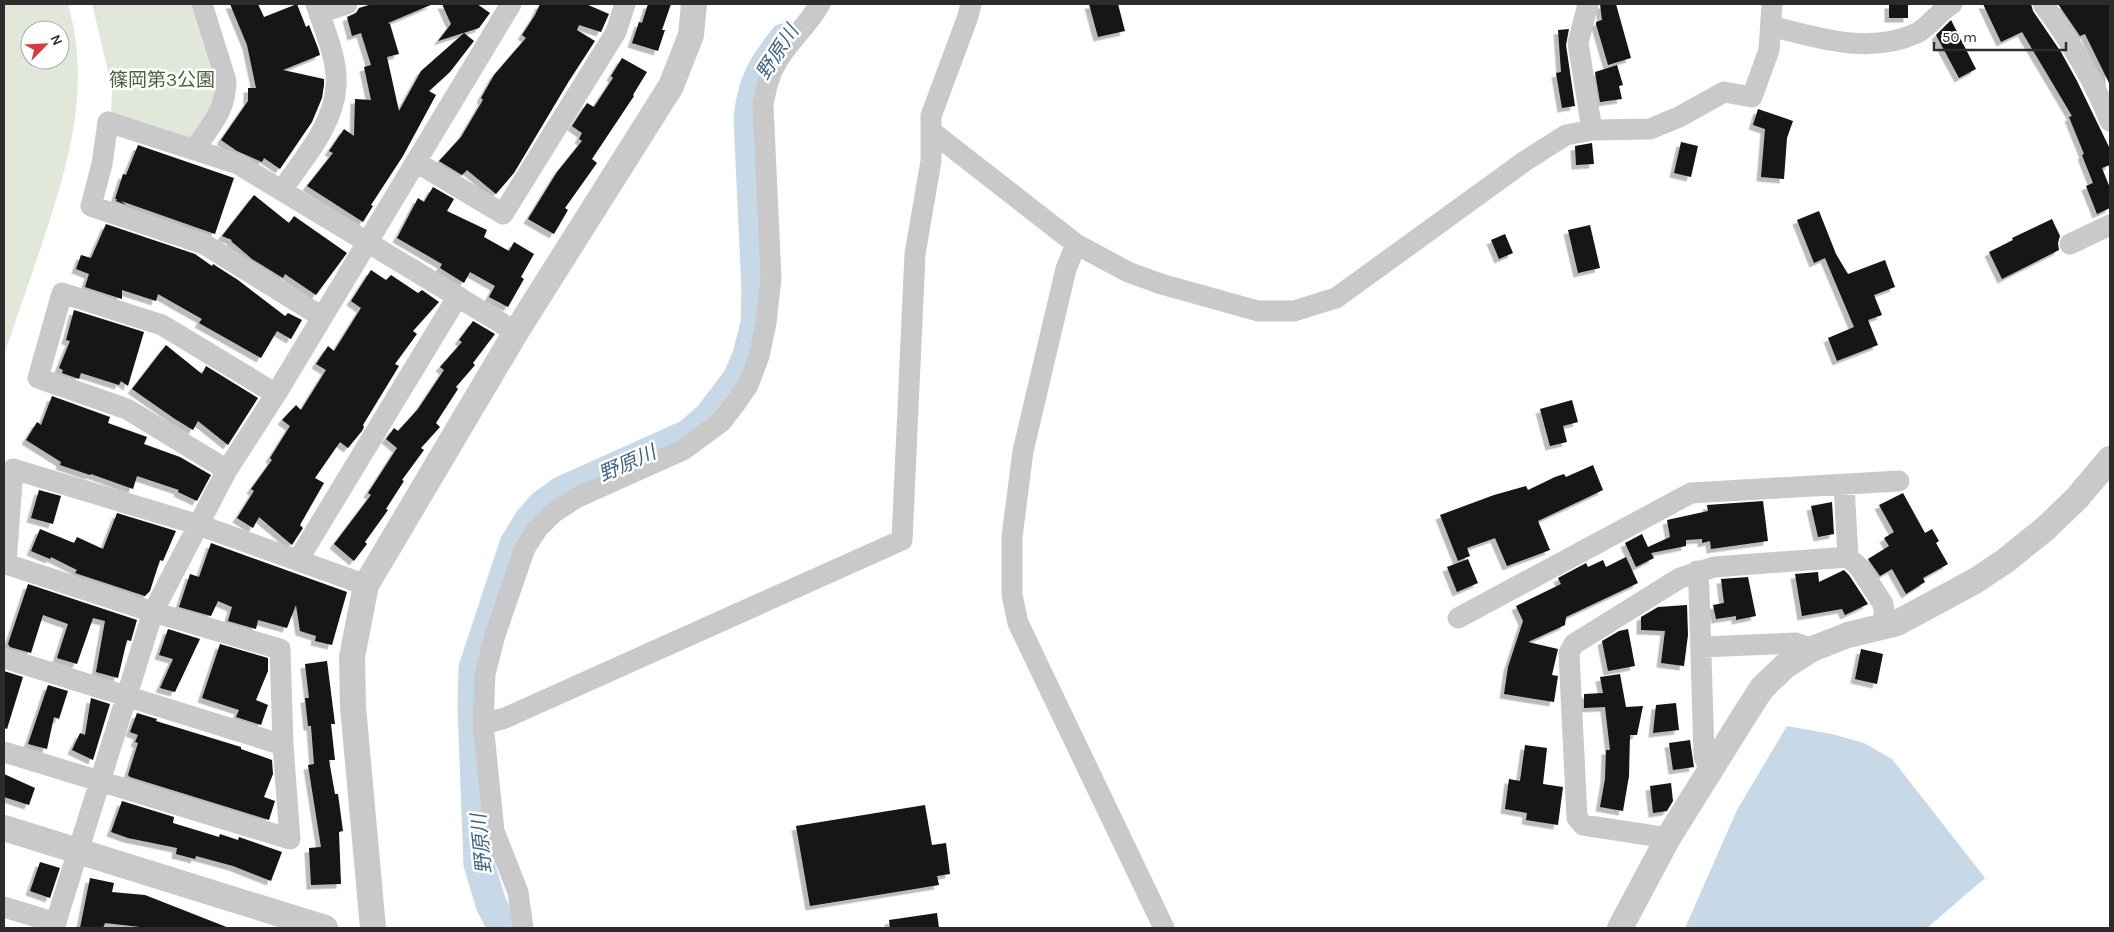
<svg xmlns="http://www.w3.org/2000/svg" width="2114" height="932" viewBox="0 0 2114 932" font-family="Karla,'Noto Sans JP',sans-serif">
	<defs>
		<filter id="shadow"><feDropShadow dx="-4.5" dy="4.5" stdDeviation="0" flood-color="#0004"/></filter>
	</defs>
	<rect width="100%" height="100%" fill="#fff"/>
	<path fill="#e1e8da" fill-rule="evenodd" d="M4 4H68C92 88 68 166 41 247 29 283 16 319 4 355ZM30 30H60V60H30Z
		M92 4H191L215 83 214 104 188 142 111 117 112 88Z"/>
	<path fill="#c7d8e7" d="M1787 726 1832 734 1864 743 1892 759 1985 878 1927 928H1685L1737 810Z"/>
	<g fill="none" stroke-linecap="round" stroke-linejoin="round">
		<path stroke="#c7d8e7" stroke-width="31" d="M503 928 491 904 479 864 473 707 474 668 515 544 529 521 543 505 561 492 688 435 709 417 738 379 748 355 756 323 757 291 749 118C753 82 762 67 784 39"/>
	</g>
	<path fill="#131313" filter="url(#shadow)" d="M230 4H258L264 17 297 4 306 27 309 25 318 48 320 55 283 70 324 79V85L322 98 312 122 280 169 264 158 262 162 237 151 221 140 248 101V88H256L247 45Z
		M372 4H433L388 23 390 24 399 54 387 57 399 111 421 71 464 33 474 41 450 72 429 91 436 95 403 156 371 205 373 206 363 222 307 186 333 153 329 151 344 129 354 136 355 99 371 100 364 67 371 65 361 33 352 36 347 17 356 13 359 8Z
		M442 4H477L490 13 479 28 438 41 451 24Z
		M540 4H586L609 14 601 32 579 25 577 30 595 41 569 81 514 173 496 194 467 170 462 175 439 161 461 137 483 100 481 98 494 75 526 38 522 35 535 15Z
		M648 4H671L662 30H665L658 51 632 43 639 22 642 23Z
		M1089 4H1118L1125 31 1098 37Z
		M1600 4H1616L1631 58 1608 65 1596 24V22L1602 20Z
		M1889 4H1908V18H1889Z
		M1983 4H2031L2033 11 2061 52 2077 81 2110 149V165L2102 168 2110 188V208L2097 214 2086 186 2093 183 2082 155 2084 154 2069 117 2072 116 2022 32 2001 42Z
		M2058 4H2110V85L2085 34 2080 36Z
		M1951 20 1976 69 1959 78 1936 35Z
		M1569 29 1566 45 1575 106 1562 108 1556 73 1561 72 1558 30Z
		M622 58 647 72 633 95 634 96 592 159 597 163 565 208 568 210 554 234 528 219 557 172 582 141 579 139 582 133 572 126 587 103 594 107 613 78 611 76Z
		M1617 65 1623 85 1619 86 1622 99 1600 102 1595 72Z
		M1758 109 1793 121 1787 138 1784 179 1761 177 1765 129 1753 125Z
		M1681 142 1698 146 1691 177 1674 173Z
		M1592 143 1594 164 1576 165 1575 146Z
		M138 145 234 178 215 234 121 201 126 205 116 201 117 199H115L123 174 126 175Z
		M433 187 454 199 447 211 487 230 484 237 509 251 514 242 534 254 521 277 524 279 508 307 489 297 495 286 470 272 464 283 440 268 442 264 397 238 418 198 424 202Z
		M254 195 289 223 294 216 347 253 316 295 285 274 283 278 252 259 231 241 232 240 222 236Z
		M1819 211 1836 254 1848 274 1885 260 1895 287 1874 295 1882 315 1868 320 1878 345 1837 361 1828 338 1854 327 1825 258 1814 263 1797 220Z
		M2052 219 2060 236 2058 243 2059 250 2002 279 1989 252 2013 240 2012 238Z
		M106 224 195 254 212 266 213 264 238 280 285 316 288 313 302 320 291 339 277 331 261 358 199 323 202 319 158 294 156 301 122 290V299L85 287 89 274 76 269 81 255 91 258Z
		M1590 225 1600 268 1578 273 1568 230Z
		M1505 234 1513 253 1499 259 1491 240Z
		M371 270 386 280 391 275 418 293 422 290 439 302 413 331 417 334 395 364 399 366 363 425 364 427 362 431 348 448 340 442 315 478 324 483 300 525 303 528 292 545 259 517 253 528 237 518 254 491 251 489 272 460 270 458 290 426 282 420 296 405 301 410 326 370 316 364 328 346 334 351 361 308 351 301Z
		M74 310 144 332 128 386 121 381 119 385 81 373 79 379 62 373 63 370 59 368 70 341 66 340Z
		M473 321 495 334 473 363 475 365 456 387 458 389 436 423 440 427 421 448 424 450 402 480 404 481 386 509 388 510 365 542 367 544 354 561 334 544 371 495 368 493 397 448 386 439 394 428 398 431 418 409 444 370 440 367 462 342 459 340Z
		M166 345 202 374 206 366 258 398 228 445 198 421 193 430 175 419 132 389Z
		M52 396 110 417 108 423 147 437 144 444 180 457 211 475 197 501 178 492 179 490 137 476 133 489 91 474 90 475 60 465 61 462 26 440 37 422 41 425Z
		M1572 400 1578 422 1563 426 1567 442 1550 446 1540 409Z
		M1593 465 1603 490 1538 521 1550 550 1507 566 1495 538 1467 548 1470 556 1458 561 1440 515 1494 495 1526 486 1528 490 1555 477 1564 474 1566 477Z
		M39 490 61 496 53 524 31 518Z
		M1903 493 1925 533 1932 529 1939 541 1936 543 1948 564 1923 578 1925 582 1906 594 1892 569 1880 576 1868 559 1889 546 1884 538 1894 532 1879 505Z
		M1763 501 1768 541 1711 549 1710 541 1702 543V539L1686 540V546L1651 553 1654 558 1636 567 1625 543 1642 534 1648 547 1670 537 1667 520 1708 511 1707 505Z
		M1832 502 1834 534 1818 537 1811 506Z
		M117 513 176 531 163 561 160 560 150 591 145 596 75 573 77 570 51 557 50 559 31 551 40 529 74 543 77 537 103 549Z
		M211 543 347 592 332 645 315 641 316 636 300 631 296 605 287 628 258 620 256 629 228 621 232 607 218 601 211 616 179 607 190 574 199 577Z
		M1626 557 1638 583 1566 617 1565 625 1528 642 1558 649 1552 675 1558 676 1554 702 1504 694 1508 667 1523 621 1516 606 1561 584 1558 578 1586 563 1588 567 1603 560 1606 567Z
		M1468 559 1478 583 1457 592 1447 567Z
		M1844 570 1849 575 1868 604 1845 615 1842 609 1802 616 1795 574 1818 572 1819 582Z
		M1748 577 1756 616 1736 620V616L1716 619 1713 605 1724 603 1721 579Z
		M28 584 137 620 131 641 127 640 118 678 96 672 105 621 93 618 77 664 57 658 68 624 43 615 31 653 10 647 8 644Z
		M1687 605 1688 635 1684 666 1661 663 1665 631 1641 630V617L1658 607Z
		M168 629 200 639 175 692 160 688 173 659 159 655Z
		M1628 629 1635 666 1608 671 1602 641 1619 631Z
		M220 644 268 658V671L256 700 268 705 261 725 236 717 239 710 202 698Z
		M1861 649 1883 654 1877 684 1855 679Z
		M327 661 335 724H331L335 760H329L335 794H338L343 831 339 832 341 884 311 885 309 848 321 847 308 765 314 764 311 726H308L305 698H309L305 664Z
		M4 671 23 677 7 729 4 728Z
		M1620 674 1626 707 1643 706 1637 735H1630L1629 776 1623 811 1600 807 1605 779 1606 750H1610L1605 707 1584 708V694L1603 693 1600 677Z
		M48 685 68 691 59 719 54 717 47 749 28 744Z
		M91 698 110 704 93 760 72 750 80 733 85 735Z
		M1676 703 1679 730 1653 733 1656 705Z
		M137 713 157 719 156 721 241 747V749L272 760 273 774 264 797 275 801 269 820 130 777 128 775 138 743 135 742 138 735 130 732Z
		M1690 740 1694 767 1673 770 1669 743Z
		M1525 745 1547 748 1543 784 1563 787 1558 825 1526 820 1527 813 1505 809 1509 779 1520 781Z
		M4 774 35 788 29 805 4 797Z
		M1671 783 1673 801 1667 811 1653 813 1650 786Z
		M122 801 174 817 173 823 219 837 220 834 238 840 239 837 282 852 271 881 233 866 196 856 195 859 176 854 177 848 128 838 111 832Z
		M925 805 932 845 946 843 950 874 937 876 939 885 810 906 796 826Z
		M40 862 60 868 50 898 30 891Z
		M90 878 114 883 112 892 145 895 229 928H149L105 923 103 928H80Z
		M937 913 939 928H890L889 920Z"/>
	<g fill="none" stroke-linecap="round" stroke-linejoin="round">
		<path stroke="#c9c9c9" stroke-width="21" d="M1588 4 1578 43 1592 130
			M2043 4C2070 40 2093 79 2110 121
			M319 13 347 4
			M1771 26C1818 38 1870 55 1917 33 1928 28 1939 11 1952 4
			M931 131 1076 244 1128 272 1161 284 1258 311H1294L1336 298 1525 161 1566 135 1592 130 1650 129 1679 117 1724 92 1752 97 1769 50 1772 4
			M194 150C210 126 226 111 226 81L202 4
			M416 162 503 214 616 32 625 4
			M282 190C303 159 334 125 336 86 338 59 324 29 316 4
			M1076 244 1066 269 1023 451 1012 537V595L1018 623 1164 928
			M2070 244 2110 225
			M322 317 204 244 91 206 102 164 108 122 238 164 516 332
			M227 470 127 409 38 378 62 293 162 325 276 394
			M1844 485 1848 557
			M298 560 458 296
			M1697 571 1699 588 1704 756 1710 771
			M1458 618 1691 493 1899 481
			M1701 647 1796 643 1812 649
			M4 658 283 745
			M483 724 505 718 902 540 915 254 931 161V116L967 19 971 4
			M4 752 290 839 283 745 280 649 153 612 6 564 13 469 199 525 366 585
			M1668 838 1583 825 1577 818 1569 653 1574 644 1680 578 1714 567 1848 557 1859 567 1883 604 1886 625
			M4 907 56 923
			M54 928 153 612 227 470 276 394 511 4
			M523 928 518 892 494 831 483 724 485 674 495 635 525 548 538 528 553 513 576 498 683 450 721 422 735 404 748 385 759 356 766 323 771 278 763 104C766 89 769 74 778 60 790 40 808 25 820 4"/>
		<path stroke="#c9c9c9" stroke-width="26" d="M4 828 325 928
			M373 928 353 707 352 657 366 585 516 332 671 86 691 35 694 4
			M1620 928 1668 838 1744 716 1762 688 1785 666 1812 649 1848 635 1897 623 1975 581 2005 561 2046 528 2077 498 2110 459"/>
	</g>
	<g text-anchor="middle" stroke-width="5" stroke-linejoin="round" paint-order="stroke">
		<g font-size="19" fill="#4c633d" stroke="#fff">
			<text x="162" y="86">篠岡第3公園</text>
		</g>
		<g font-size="20" font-style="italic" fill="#426686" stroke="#fff">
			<text transform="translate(777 52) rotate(-57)" y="7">野原川</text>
			<text transform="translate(627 463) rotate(-24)" y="7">野原川</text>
			<text transform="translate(481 844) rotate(-96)" y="7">野原川</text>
		</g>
	</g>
	<rect width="2114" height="932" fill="none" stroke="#2c2c2c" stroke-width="10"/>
	<g transform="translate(45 45) rotate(66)"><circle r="24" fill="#ffffff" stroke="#ababab"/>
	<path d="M0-4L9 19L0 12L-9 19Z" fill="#d53d3b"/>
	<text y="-8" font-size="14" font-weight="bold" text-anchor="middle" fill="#2c2c2c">N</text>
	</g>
	<path d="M1934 42v8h132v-8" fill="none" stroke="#2c2c2c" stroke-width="2.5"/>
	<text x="1942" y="42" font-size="15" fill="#2c2c2c" stroke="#ffffff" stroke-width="4" paint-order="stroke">50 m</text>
</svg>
